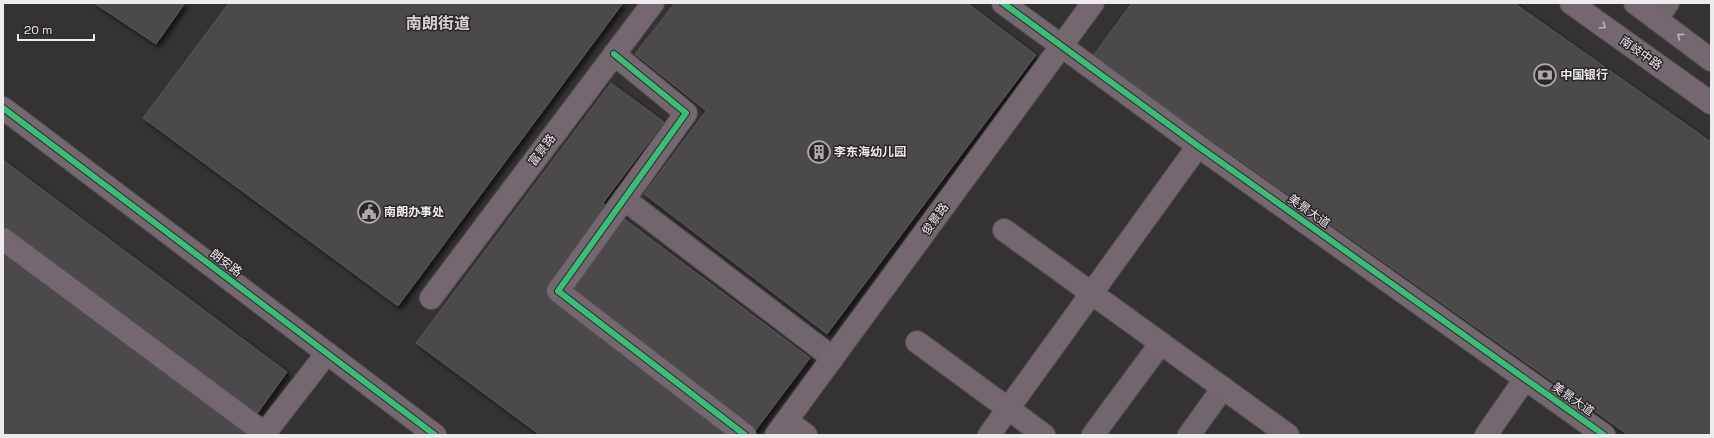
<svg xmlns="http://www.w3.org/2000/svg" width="1714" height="438" viewBox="0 0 1714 438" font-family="'Space Grotesk','Noto Sans SC',sans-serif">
	<defs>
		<filter id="shadow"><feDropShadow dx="3.5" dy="3.5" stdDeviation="2" flood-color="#0009"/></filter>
	</defs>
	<rect width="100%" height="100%" fill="#343233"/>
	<path fill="#4c4a4c" stroke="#585657" filter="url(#shadow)" d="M94 3H185L156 44Z
		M229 3H623L398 306 143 118Z
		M675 3H967L1036 55 827 334 644 194 706 111 635 54Z
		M1132 3H1514L1711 142V435H1628L1093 56Z
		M611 83 664 122 603 203 810 358 752 435H540L416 343Z
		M3 160 287 372 242 435H3Z"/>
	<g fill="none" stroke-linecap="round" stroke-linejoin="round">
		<g stroke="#525051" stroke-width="24">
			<path id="street" d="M1656 19 1668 3
				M624 199 833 358
				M1093 435 1161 343
				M1189 435 1223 388"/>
		</g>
		<g stroke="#525051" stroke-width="24">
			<path id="secondary" d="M1003 3 1198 146 1604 435
				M1571 3 1711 103
				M1635 3 1711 60
				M614 54 686 113 558 291 745 435
				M3 108 435 435
				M1004 230 1288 435
				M3 239 267 435
				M431 298 653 3
				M917 342 1044 435
				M787 421 806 435
				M265 433 327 353
				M776 435 1093 3
				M989 435 1198 146
				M1486 435 1525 379"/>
		</g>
		<use href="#street" stroke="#71656e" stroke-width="22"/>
		<use href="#secondary" stroke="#756770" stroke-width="22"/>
		<g stroke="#2b272a" stroke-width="8">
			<path id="cycleway" d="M1003 3 1198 146 1604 435
				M614 54 686 113 558 291 745 435
				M3 108 435 435"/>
		</g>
		<use href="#cycleway" stroke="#3abd76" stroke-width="6"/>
	</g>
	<defs><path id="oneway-chevron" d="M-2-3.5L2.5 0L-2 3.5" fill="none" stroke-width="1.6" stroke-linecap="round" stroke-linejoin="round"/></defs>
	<g stroke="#beb6bb">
		<use href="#oneway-chevron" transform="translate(1603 26) rotate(35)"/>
		<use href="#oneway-chevron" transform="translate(1680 36) rotate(-143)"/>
	</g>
	<defs>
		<g id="bank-ring" transform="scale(1.15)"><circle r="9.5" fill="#2b272a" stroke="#adaaac" stroke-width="1.5"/><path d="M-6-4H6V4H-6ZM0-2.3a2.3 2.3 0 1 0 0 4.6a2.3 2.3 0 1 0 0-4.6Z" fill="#adaaac"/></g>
		<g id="building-ring" transform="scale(1.15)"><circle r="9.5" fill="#2b272a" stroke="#adaaac" stroke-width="1.5"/><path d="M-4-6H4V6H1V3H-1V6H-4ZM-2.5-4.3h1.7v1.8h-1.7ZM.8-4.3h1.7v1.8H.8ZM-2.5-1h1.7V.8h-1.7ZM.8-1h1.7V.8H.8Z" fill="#adaaac"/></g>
		<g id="civic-ring" transform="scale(1.15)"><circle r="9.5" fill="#2b272a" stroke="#adaaac" stroke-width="1.5"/><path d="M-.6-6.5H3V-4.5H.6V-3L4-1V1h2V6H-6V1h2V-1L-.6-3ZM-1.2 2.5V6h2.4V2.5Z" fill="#adaaac"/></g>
	</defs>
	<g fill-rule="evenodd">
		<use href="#bank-ring" x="1545" y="75"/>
		<use href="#building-ring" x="819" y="152"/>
		<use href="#civic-ring" x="369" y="212"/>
	</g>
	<g text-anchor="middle" stroke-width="3" stroke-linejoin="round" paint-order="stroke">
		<g font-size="12" fill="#eeebed" stroke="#2b272a">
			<text transform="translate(1641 53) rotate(35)" y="4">南岐中路</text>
			<text transform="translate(542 150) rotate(-53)" y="4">富景路</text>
			<text transform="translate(1309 211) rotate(35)" y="4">美景大道</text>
			<text transform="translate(935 219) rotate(-54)" y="4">俊景路</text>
			<text transform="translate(226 263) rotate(37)" y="4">朗安路</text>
			<text transform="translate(1573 399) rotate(35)" y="4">美景大道</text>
		</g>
		<g font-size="12" font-weight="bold" fill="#eeebed" stroke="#2b272a" text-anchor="start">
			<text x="1560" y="79">中国银行</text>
			<text x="834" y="156">李东海幼儿园</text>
			<text x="384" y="216">南朗办事处</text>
		</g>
		<g font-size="16" font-weight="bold" fill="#d6d0d4" stroke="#2b272a">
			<text x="438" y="29">南朗街道</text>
		</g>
	</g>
	<rect width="1714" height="438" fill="none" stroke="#eeebed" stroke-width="8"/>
	<path d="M18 34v6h76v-6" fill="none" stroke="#eeebed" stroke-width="2"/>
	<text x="24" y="34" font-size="12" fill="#eeebed" stroke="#2b272a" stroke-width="3" paint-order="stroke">20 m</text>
</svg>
